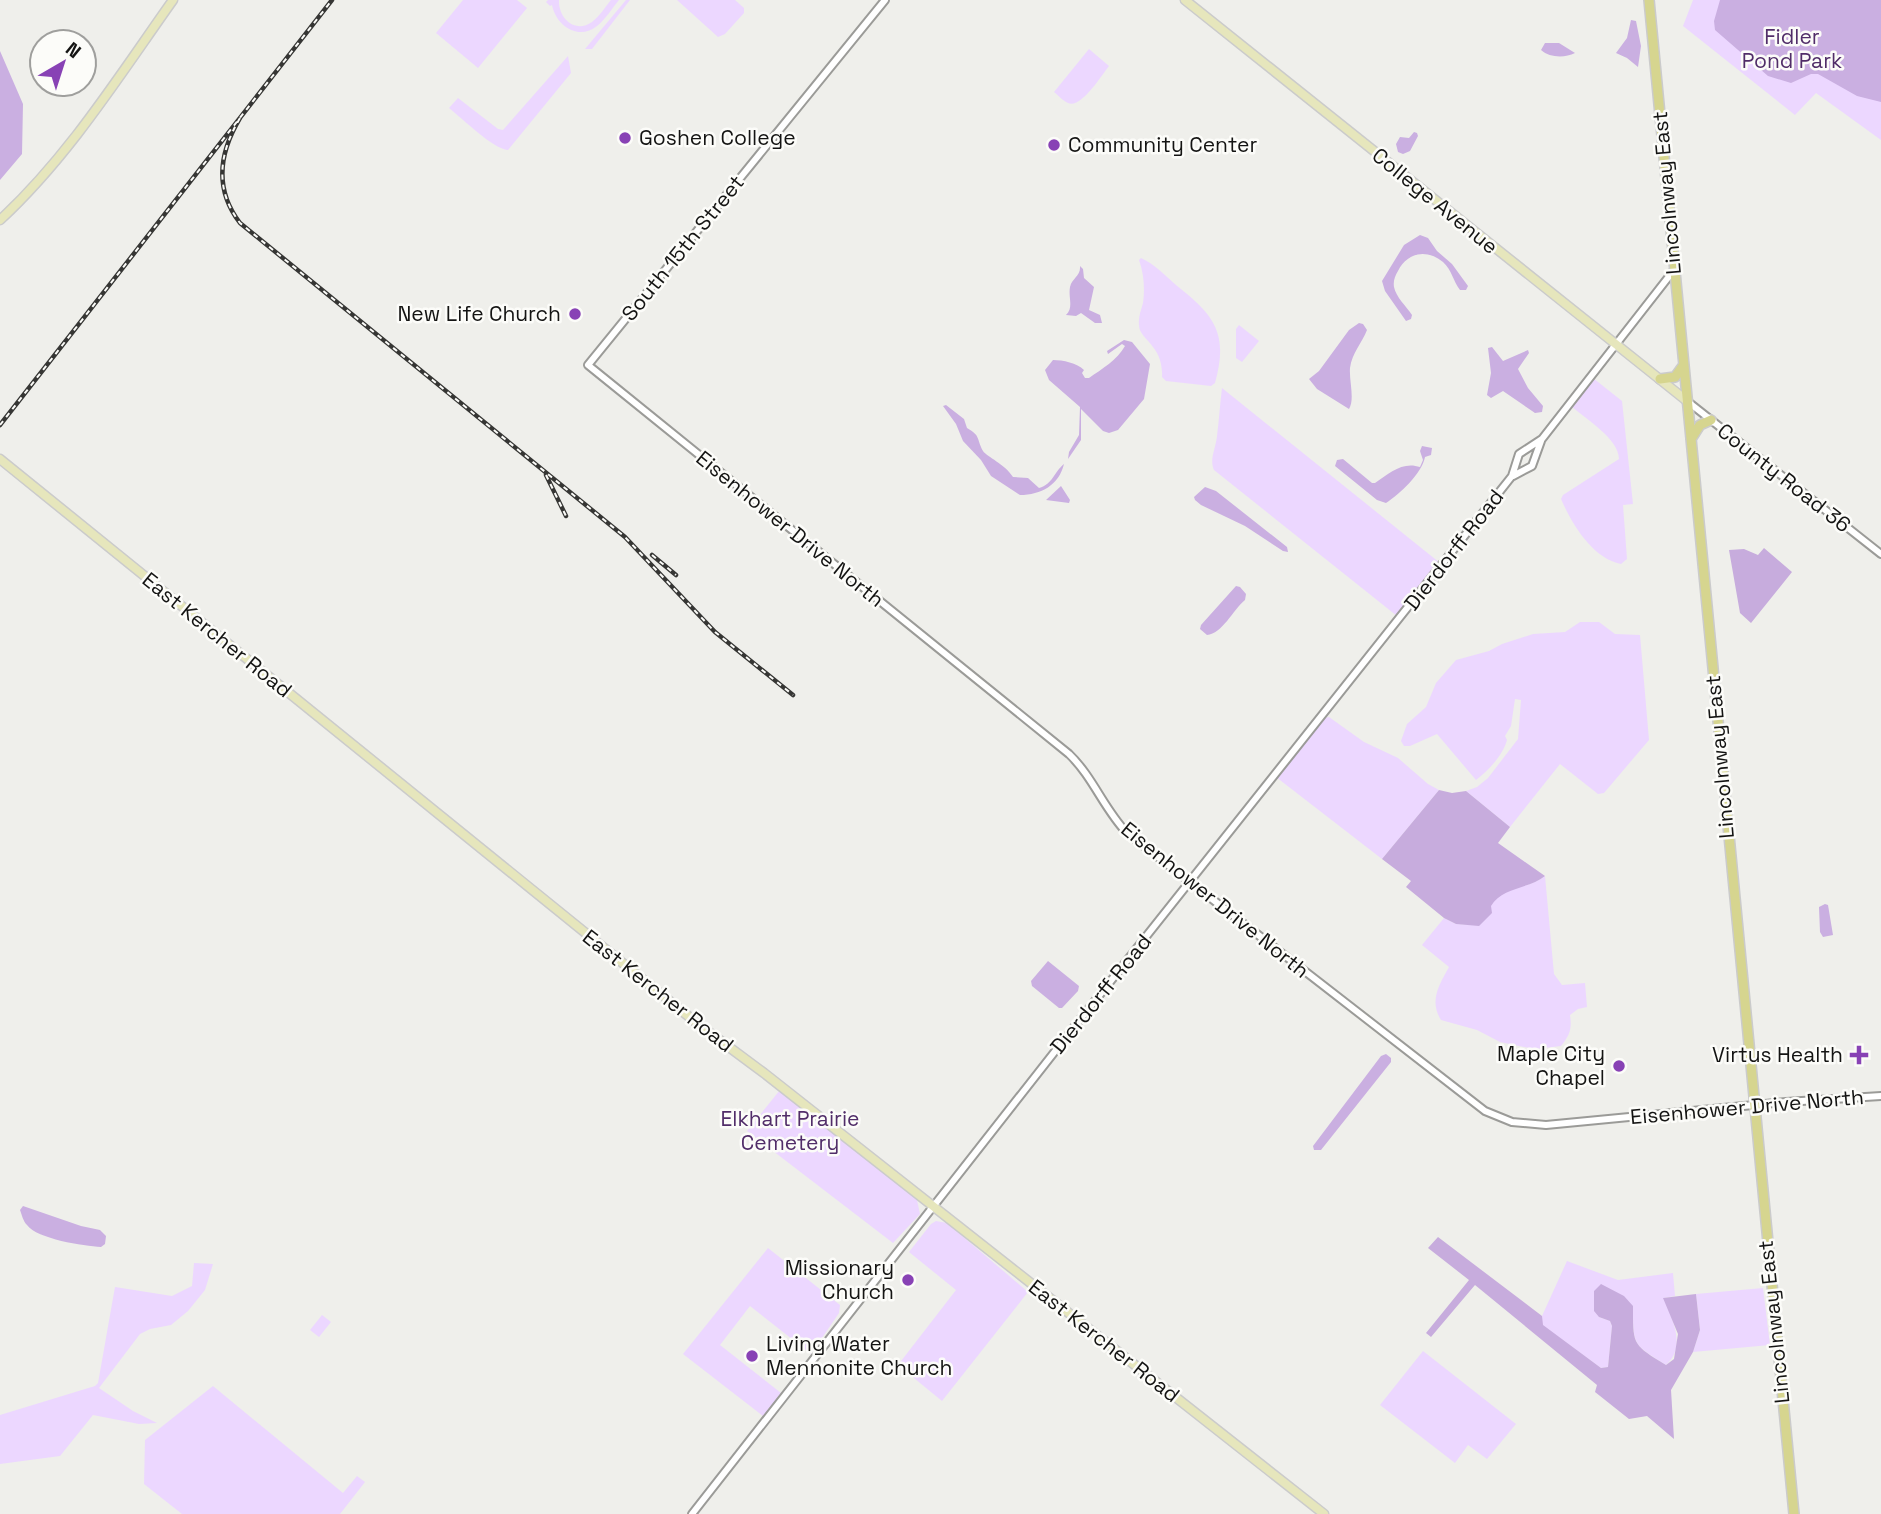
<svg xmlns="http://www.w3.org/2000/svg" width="1881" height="1514" viewBox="0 0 1881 1514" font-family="'Space Grotesk',sans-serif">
	<rect width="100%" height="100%" fill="#efefeb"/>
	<path fill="#ecd7ff" d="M463 0H517L527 8 478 68 436 33Z
		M548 0H559C558 18 575 34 592 22 600 16 605 7 611 0H619C612 8 606 19 597 26 579 41 556 26 552 5L550 6 546 2Z
		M626 0H630L592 49H585Z
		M677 0H735L744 8V13L725 34 718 37Z
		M1693 0H1881V140L1816 93 1795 115 1683 26Z
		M1089 49 1109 66C1101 76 1081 109 1068 103 1063 101 1058 95 1054 92Z
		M568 56 571 73 508 150C493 149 463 119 449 108L458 98 498 129 503 130Z
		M1141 258C1154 264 1165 275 1176 285 1214 315 1229 333 1215 383L1211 386 1166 381 1162 377C1164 345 1139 340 1139 325 1138 318 1141 310 1143 303 1145 290 1144 273 1139 260Z
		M1239 325 1259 341 1242 362 1236 358V329Z
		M1593 378 1622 401 1633 504 1623 505 1627 559 1621 564C1592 558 1572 524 1561 499L1563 495 1619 459C1619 439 1586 419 1571 406Z
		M1222 388 1440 563 1397 616 1214 470C1209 459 1216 448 1217 436 1219 420 1220 404 1222 388Z
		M1580 622H1599L1615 634 1640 635 1649 740 1604 793 1598 794 1560 764 1510 827 1466 791 1477 787 1488 778 1518 739 1521 700 1515 699 1511 726 1505 736 1507 740C1503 755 1489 770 1476 780L1437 734 1410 746H1404L1401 741 1407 724 1426 707 1436 683 1456 660 1489 651 1502 644 1533 634 1565 632Z
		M1329 717 1364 742 1398 758 1428 784 1439 790 1382 859 1276 777 1324 718Z
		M1545 876 1554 974 1562 985 1585 983 1587 1007 1578 1009 1570 1015C1572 1029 1570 1035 1561 1046L1535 1049 1524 1047 1500 1042 1477 1030 1441 1020C1429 1001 1439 985 1449 967L1422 945 1444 918 1456 924 1479 925C1484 918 1488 907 1494 900 1507 886 1530 888 1545 876Z
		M780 1090 917 1200 920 1214 893 1243 747 1131Z
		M936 1221 947 1223 1028 1292 942 1401 898 1365 956 1290 909 1252 931 1224Z
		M768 1248 840 1305 839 1313 811 1354 750 1306 720 1345 781 1393 763 1416 683 1354Z
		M1567 1261 1618 1280 1673 1273 1675 1296 1664 1298C1672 1319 1687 1347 1666 1365 1633 1344 1633 1346 1633 1306L1599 1317 1610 1321 1612 1326 1608 1367 1601 1368 1542 1325V1316Z
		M194 1263 213 1264 205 1290 188 1311 171 1325 150 1329 140 1334 99 1388 133 1411 157 1423 139 1424 93 1415 60 1456 0 1464V1415L95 1386 98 1383 115 1287 172 1296 192 1286Z
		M1763 1288 1770 1345 1693 1352 1700 1330 1696 1294Z
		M322 1315 331 1322 319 1337 310 1330Z
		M1423 1351 1516 1424 1487 1459 1468 1445 1455 1463 1380 1405Z
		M213 1386 343 1493 357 1476 365 1482 340 1514H182L144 1484 145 1440Z"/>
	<path fill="#c7acdd" d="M1764 548 1792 572 1751 623 1740 613 1729 550 1744 549 1758 555Z
		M1439 790 1452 793 1466 791 1510 827 1498 843 1545 876C1529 889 1502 887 1491 906L1492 913 1479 926 1456 924 1444 918 1406 887 1411 881 1382 859Z
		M1438 1237 1542 1316 1543 1325 1601 1368 1608 1367 1612 1326 1610 1321 1599 1317 1594 1311V1291L1601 1284 1624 1296 1633 1306C1633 1345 1632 1344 1666 1365L1674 1359 1678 1334 1663 1298 1696 1294 1700 1330 1693 1352 1671 1390 1674 1439 1647 1416 1629 1419 1595 1392 1597 1385 1475 1285 1431 1337 1426 1333 1469 1280 1428 1248Z"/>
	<path fill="#caafe1" d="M1720 0H1881V102L1857 96 1818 74H1811L1791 83 1768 76 1715 30 1714 21Z
		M1631 20 1636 21 1641 46 1638 67 1627 58 1616 53 1627 38Z
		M1545 43H1559L1575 53C1565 58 1550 58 1541 50Z
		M0 51 23 104 22 154 0 180Z
		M1414 132 1417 133 1418 136 1410 151 1403 154 1398 152 1396 144 1400 137 1409 138Z
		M1420 235 1428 238 1437 251 1452 264 1468 286 1466 290H1460C1453 281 1452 270 1443 262 1426 248 1407 253 1398 271 1395 276 1393 281 1394 287 1396 297 1406 306 1412 315L1411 319 1406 321 1385 291 1382 281 1404 245Z
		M1080 266 1083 269 1084 278 1094 287 1089 310 1100 315 1102 323H1095L1081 313 1076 316 1066 315C1074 307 1068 298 1070 287 1072 278 1081 276 1080 266Z
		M1359 323 1363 324 1367 330C1362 343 1352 353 1350 368 1349 381 1355 399 1349 409L1317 389 1309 379 1319 371 1349 330Z
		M1124 340 1132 342 1150 364 1144 399 1118 430 1109 433 1103 431 1081 409V440L1068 459 1069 452 1079 435 1080 407 1049 380 1045 370 1053 360C1063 360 1077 363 1084 370L1082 373 1085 378H1089C1102 369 1117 360 1125 346L1122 344 1108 354 1107 351Z
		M1492 347 1503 361 1528 350 1529 353 1518 369 1528 388 1543 406 1542 412 1535 413 1503 391 1491 398 1487 395 1491 373 1488 348Z
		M946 405 964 419 967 428C981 436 976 438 983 451 987 457 1005 464 1013 477L1028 478 1039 488C1053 484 1054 472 1064 464 1059 485 1041 495 1020 495L991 476 981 460 963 441 956 424 943 406Z
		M1422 446 1432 448 1431 455 1425 457C1422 473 1400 494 1386 503L1377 500 1335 466 1337 460 1343 459 1372 483H1375C1389 473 1403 461 1420 467L1423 460 1420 451Z
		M1061 486 1070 500 1069 503 1046 500Z
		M1205 487 1216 491 1287 547 1288 552 1283 551 1245 526 1201 505 1195 500 1194 497Z
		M1236 586 1240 587 1246 594 1245 600C1233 610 1222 634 1207 635L1200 629 1201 625Z
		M1825 904 1828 905 1833 935 1823 937 1820 932 1819 907Z
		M1048 961 1079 986 1078 991 1062 1008H1059L1032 986 1031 981Z
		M1386 1054 1391 1058V1062L1321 1150H1314L1313 1146 1381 1056Z
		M23 1206 81 1226 100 1230 106 1236 105 1244 101 1247C84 1246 37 1239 27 1225 23 1221 22 1215 20 1210Z"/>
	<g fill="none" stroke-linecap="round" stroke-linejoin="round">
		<g stroke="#9b9b98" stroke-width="10">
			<path id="minor" d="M885 0 588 365 1069 754C1093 777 1104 809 1127 833L1485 1111 1512 1122 1546 1125 1786 1102 1881 1096
				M1687 401 1881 554
				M1513 476 1532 466 1541 441
				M692 1514 1067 1036 1512 476 1519 454 1542 439 1674 270"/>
		</g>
		<g stroke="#cbcbcb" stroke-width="11">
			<path id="major" d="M1185 0 1687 401
				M0 220C69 156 119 76 173 0
				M0 459 698 1024 764 1073 1324 1514"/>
		</g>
		<g stroke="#cbcbcb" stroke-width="12">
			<path id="highway" d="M1649 0 1794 1514
				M1660 379 1675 377 1683 366
				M1691 439 1700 425 1711 420"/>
		</g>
		<use href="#minor" stroke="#fff" stroke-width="6"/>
		<use href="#major" stroke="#e6e6bc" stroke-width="8"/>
		<use href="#highway" stroke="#d6d58f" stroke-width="9"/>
		<g stroke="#363634" stroke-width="4.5">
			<path id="rail" d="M240 118C219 153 214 189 240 223L625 537 715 632 793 695
				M0 425 332 0
				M546 475 566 516
				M652 555 676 575"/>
		</g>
		<use href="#rail" stroke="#fcfcf9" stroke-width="2" stroke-dasharray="5" stroke-linecap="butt"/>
	</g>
	<g fill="#8842b5" stroke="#fcfcf9" stroke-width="2.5">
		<circle cx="625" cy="138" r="7"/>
		<circle cx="1054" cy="145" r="7"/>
		<circle cx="575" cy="314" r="7"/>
		<path d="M1855.5 1044.5h7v7h7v7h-7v7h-7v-7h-7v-7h7z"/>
		<circle cx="1619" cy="1066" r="7"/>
		<circle cx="908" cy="1280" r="7"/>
		<circle cx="752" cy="1356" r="7"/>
	</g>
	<g text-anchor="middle" stroke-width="5" stroke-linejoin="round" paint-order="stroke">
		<g font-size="21" fill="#512d69" stroke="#fcfcf9">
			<text x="1792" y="44">Fidler<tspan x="1792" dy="24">Pond Park</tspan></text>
			<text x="790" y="1126">Elkhart Prairie<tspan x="790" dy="24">Cemetery</tspan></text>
		</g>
		<g font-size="21" fill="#141413" stroke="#fcfcf9" text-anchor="end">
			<text x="639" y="145" text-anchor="start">Goshen College</text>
			<text x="1068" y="152" text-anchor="start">Community Center</text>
			<text x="561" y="321">New Life Church</text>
			<text x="1605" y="1061">Maple City<tspan x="1605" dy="24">Chapel</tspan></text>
			<text x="1843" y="1062">Virtus Health</text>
			<text x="894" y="1275">Missionary<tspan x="894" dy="24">Church</tspan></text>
			<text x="766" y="1351" text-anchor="start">Living Water<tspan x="766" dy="24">Mennonite Church</tspan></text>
		</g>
		<g font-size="21" fill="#141413" stroke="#fcfcf9">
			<text transform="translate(1667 193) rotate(-95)" y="7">Lincolnway East</text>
			<text transform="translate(1435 201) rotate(39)" y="7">College Avenue</text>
			<text transform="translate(683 248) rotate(-51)" y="7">South 15th Street</text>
			<text transform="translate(1784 478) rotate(38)" y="7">County Road 36</text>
			<text transform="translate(790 529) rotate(39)" y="7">Eisenhower Drive North</text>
			<text transform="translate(1454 550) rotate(-52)" y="7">Dierdorff Road</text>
			<text transform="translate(217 635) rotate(39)" y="7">East Kercher Road</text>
			<text transform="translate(1720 757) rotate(-95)" y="7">Lincolnway East</text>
			<text transform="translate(1215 900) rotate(39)" y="7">Eisenhower Drive North</text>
			<text transform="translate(658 991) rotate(38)" y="7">East Kercher Road</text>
			<text transform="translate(1101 994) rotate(-51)" y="7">Dierdorff Road</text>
			<text transform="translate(1747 1107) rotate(-5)" y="7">Eisenhower Drive North</text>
			<text transform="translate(1774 1322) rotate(-96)" y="7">Lincolnway East</text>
			<text transform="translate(1104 1341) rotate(38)" y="7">East Kercher Road</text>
		</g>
	</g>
	<g transform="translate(63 63) rotate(39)"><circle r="33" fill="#fcfcf9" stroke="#9f9f9d" stroke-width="2"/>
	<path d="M0-5L12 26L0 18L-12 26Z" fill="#8842b5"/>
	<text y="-10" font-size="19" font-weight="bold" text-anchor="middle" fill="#141413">N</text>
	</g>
</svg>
